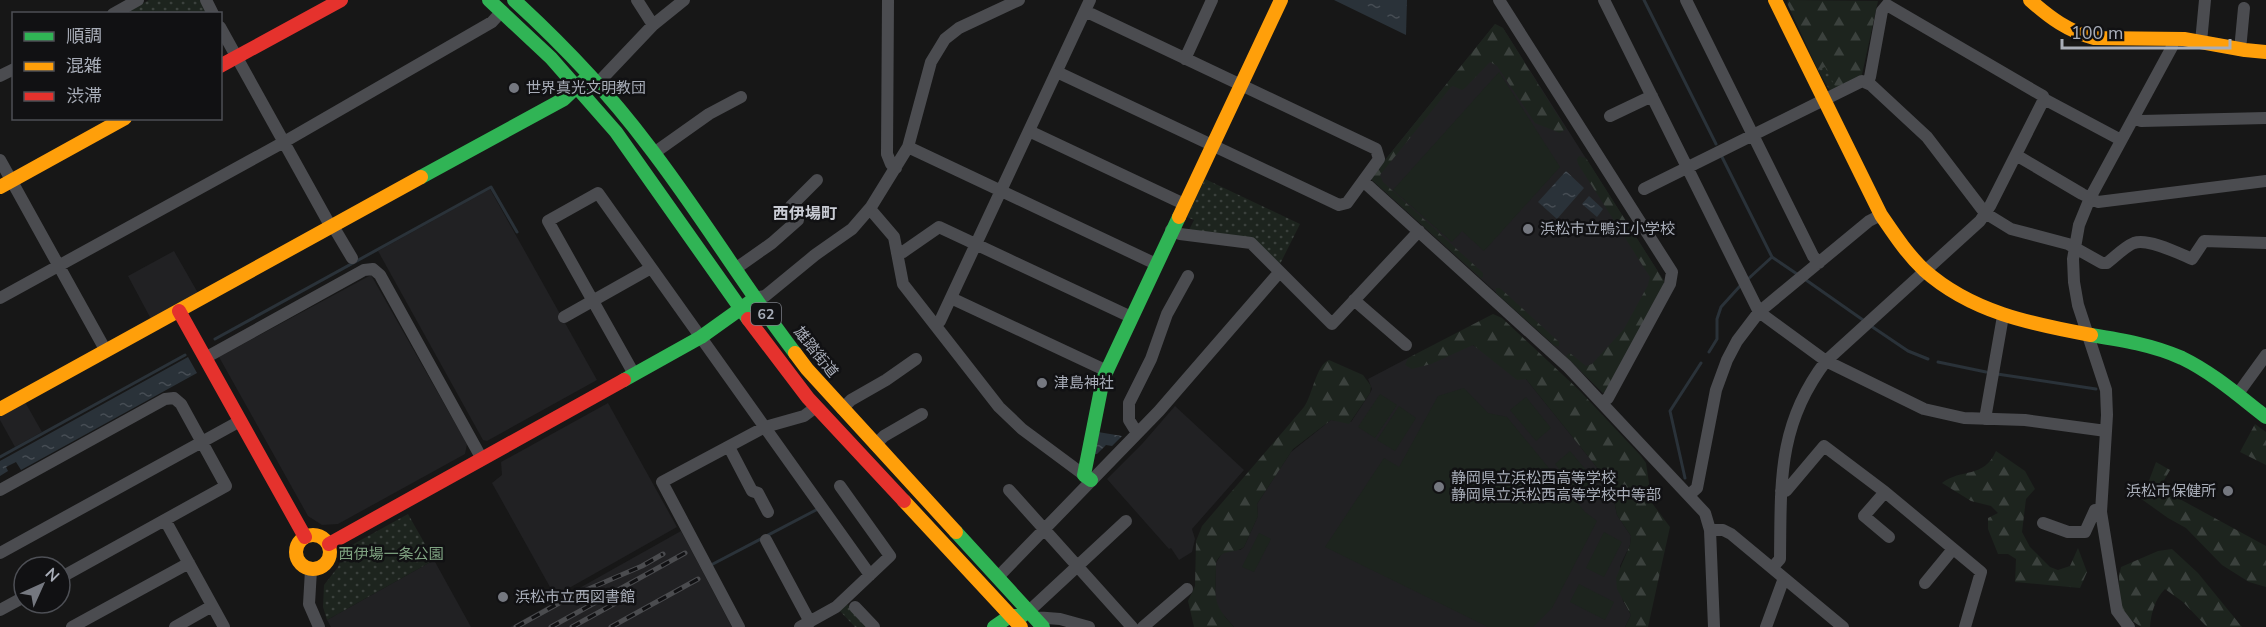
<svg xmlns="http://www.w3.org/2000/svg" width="2266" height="627" viewBox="0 0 2266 627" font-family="'Nunito Sans','Noto Sans JP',sans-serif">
	<defs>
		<pattern id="forest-firs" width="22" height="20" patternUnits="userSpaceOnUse" patternTransform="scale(1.5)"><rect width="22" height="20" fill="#1d241e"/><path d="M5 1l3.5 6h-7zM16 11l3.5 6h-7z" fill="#3b413d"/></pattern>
		<pattern id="park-dots" width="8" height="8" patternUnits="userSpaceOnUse" patternTransform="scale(1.5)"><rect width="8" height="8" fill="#1d241e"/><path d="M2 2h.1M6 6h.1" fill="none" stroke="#3b413d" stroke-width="1.8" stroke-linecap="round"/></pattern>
		<pattern id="water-ripples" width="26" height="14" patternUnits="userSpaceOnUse" patternTransform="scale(1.5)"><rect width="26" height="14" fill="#2a3239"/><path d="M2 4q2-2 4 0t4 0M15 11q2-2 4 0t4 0" fill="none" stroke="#464d54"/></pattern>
	</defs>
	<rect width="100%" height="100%" fill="#171717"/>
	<path fill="#212123" d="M1495 24 1503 28 1664 281 1603 393 1544 336 1372 180V176Z
		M490 189 597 380 487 441 483 440 378 251Z
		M174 251 198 293 151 319 128 276Z
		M371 275 467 444 465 454 338 524 322 525 308 516 219 357Z
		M1473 345 1522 379H1526L1611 485 1617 515 1631 536 1630 545 1620 566 1623 601 1631 615 1625 627H1234L1218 609 1215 599 1216 563 1222 553 1227 550H1240L1244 547 1258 516 1257 504 1291 452 1331 420 1351 422 1370 393 1372 389 1368 379 1408 358 1450 347Z
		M25 402 42 432 15 447 0 420V416Z
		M608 403 677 527 555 596 492 483 502 475 501 462Z
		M1175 406 1244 470 1192 529 1195 539 1192 552 1179 560 1171 548 1169 549 1107 479 1142 444Z
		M681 531 732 627H510Z
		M434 560 471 627H331L327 620Z"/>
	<path fill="#1d241e" d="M1499 72 1560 167 1484 251 1462 231 1452 242 1393 190Z
		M1464 388 1488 413 1507 417 1585 512 1597 521 1552 608 1533 627H1488L1325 547 1384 458 1399 467 1438 396Z
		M1380 394 1397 405 1375 438 1358 427Z
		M1526 397 1551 428 1536 441 1510 410Z
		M1399 406 1416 418 1395 451 1377 440Z
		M1570 451 1596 482 1580 495 1555 464Z
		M1604 532 1622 542 1604 577 1586 568Z
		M1259 533 1271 539 1254 572 1242 567Z
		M1579 584 1614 602 1605 620 1570 602Z"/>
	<path fill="url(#forest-firs)" d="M1788 0 1878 1 1861 79 1835 91 1818 70 1787 3Z
		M1495 24 1503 28 1566 129 1560 133 1535 123 1497 66 1490 62 1465 88 1462 90 1453 86 1451 87 1380 175 1383 182 1483 273V277L1481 278 1372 180V176Z
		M1579 156 1586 158 1664 281V285L1605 392 1603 393 1566 356 1569 353 1571 354 1586 366 1592 364 1624 329 1648 285 1650 277 1578 164 1577 159Z
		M1496 288H1500L1559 342V346H1555L1496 293Z
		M1493 314 1502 318 1579 390 1641 456 1646 463 1652 503 1670 527 1648 627H1625L1631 615 1617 589 1616 578 1630 545 1631 536 1617 515 1611 485 1526 379 1517 380 1473 345 1431 364 1412 369 1405 365 1408 358Z
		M1329 360 1363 375 1371 386 1370 393 1349 424 1331 420 1293 449 1257 504 1258 516 1244 547C1234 555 1222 547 1216 563 1216 595 1210 602 1234 627H1194L1188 601 1195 586 1196 541 1202 526 1304 407C1313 394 1316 365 1329 360Z
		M2255 424 2266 432V465L2240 452Z
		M1996 451 2025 471 2035 489 2026 499 2022 532 2030 547 2050 567 2058 570 2070 566 2078 548 2087 572 2080 588 2015 582 2016 559 2008 554H1998L1988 529V518L1998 513 1991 506 1971 501 1942 483C1961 468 1984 479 1996 451Z
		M2156 462 2170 470 2163 482V492L2176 497 2266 546V587L2249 582 2222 565 2186 528 2168 518 2133 493 2131 489 2147 486Z
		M2172 549 2198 573 2242 627H2207L2183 602 2165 589C2155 599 2151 613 2150 627H2141L2120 612 2119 576 2121 567 2158 551Z"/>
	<path fill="url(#park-dots)" d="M149 0H201L208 14H124Z
		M1825 67 1836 88 1830 91 1818 70Z
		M1205 179 1300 224 1280 264 1253 238 1189 230 1194 220 1187 217Z
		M408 514 434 560 327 620 323 607 324 585 338 567 344 552 350 546Z
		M846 603 868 627H855L839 610Z"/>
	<path fill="url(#water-ripples)" d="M1334 0H1407L1406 35Z
		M1566 171 1584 188 1557 219 1538 202Z
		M1589 196 1603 209 1597 217 1582 204Z
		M188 357 197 373 21 470 16 462 6 467 8 471 0 476V461Z
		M1098 432 1122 436 1112 446 1106 445 1097 454H1094Z"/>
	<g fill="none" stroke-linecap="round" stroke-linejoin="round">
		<path stroke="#2a3239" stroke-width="3" d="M1644 0 1716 144
			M1722 157 1772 257 1797 274
			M1748 279 1772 257
			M1806 280 1863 320
			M1871 326 1908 351 1928 359
			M215 339 491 187 517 232
			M1709 352 1717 339V319L1721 307 1740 286
			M1938 362 1986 372
			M1997 374 2096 389
			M0 457 185 355
			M1685 478 1670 411 1701 363
			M711 565 816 510"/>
		<path stroke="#4b4c50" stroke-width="12" d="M206 0 213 14
			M637 0 653 25
			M888 0 887 154 891 164 896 168
			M1499 0 1672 272 1670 284 1608 398 1603 402
			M1604 0 1759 312 1826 361 1924 409 1964 418 2025 420 2106 431
			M1686 0 1813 256 1819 263
			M113 14 138 0
			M220 27 331 227
			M2201 42 2205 0
			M2240 50 2244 8
			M1185 59 1212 0
			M1057 72 1339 205 1347 203 1379 159 1376 149 1085 11
			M0 76 14 69
			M1867 82 1870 77 1882 11 1887 5 2043 96 2044 99 2121 140
			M597 84 653 25 684 0
			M1610 116 1652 96
			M2134 117 2141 121 2266 118
			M1029 131 1184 204
			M908 147 1156 264
			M654 153 709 114 741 97
			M2016 155 2082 194 2098 202 2266 181
			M0 160 106 351
			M1363 181 1567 366 1705 513 1710 530 1714 627
			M1644 189 1862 81 1871 85 1927 137 1985 213 2011 229 2068 244 2102 263H2107C2115 257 2124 247 2134 243 2148 238 2178 253 2192 259L2204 241 2266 243
			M870 209 894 237 903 284 999 407 1022 429 1084 475
			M333 226 352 258
			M1171 230 1180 234 1251 243 1332 324 1419 231
			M897 253 903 252 939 227 1131 317
			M735 269 772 243 798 220 791 212V206L817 180
			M0 298 284 142 492 22 502 11
			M755 298 765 296 815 255 852 229 871 207 908 147 931 62 945 39 959 28 1019 0
			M951 298 1107 371
			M1354 300 1406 345
			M564 317 651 268
			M935 325 940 321 1090 0
			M205 358 364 270 373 269 380 275 482 459
			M634 374 548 221 598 193 870 575
			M2237 395 2266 355
			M842 409 851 400 886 380 916 359
			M1985 419 2003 316
			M1137 433 1129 420V403L1151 359 1167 314 1188 276
			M875 445 884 436 922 414
			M729 447 752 491 758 493 768 512
			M0 490 165 399 174 398 181 404 226 486 60 578
			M1009 490 1132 627
			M1781 491H1786L1824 446 1885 492 1981 572 1965 627
			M1885 492 1864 516 1889 537
			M1689 495 1697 488 1716 390 1727 360 1737 341 1759 312 1869 221 1881 215
			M165 520 224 627
			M2043 523 2068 532H2085L2095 510H2101
			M1710 530H1723L1731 534 1843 627
			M766 540 810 622
			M0 553 240 421
			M1772 568 1780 559C1781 483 1777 425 1826 361L1980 221 1990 206 2044 99
			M311 570 309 604 319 627
			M997 578 1159 411 1277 275
			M1925 583 1953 549
			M855 607 874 627
			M0 610 24 597
			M1028 612 1126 521
			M1034 617 1060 619 1089 627
			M72 627 189 563
			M175 627 212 606
			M739 627 662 482 765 427 804 416 816 407
			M800 627 836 607 890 556 840 486
			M1143 627 1187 589
			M1766 627 1784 578
			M2129 627 2117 611 2101 512 2107 415 2106 390 2078 305 2074 282 2073 259 2079 225 2090 198 2172 47 2171 38"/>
		<path stroke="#30b455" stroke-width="14" d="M489 0 551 58 616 132 748 319
			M514 0C562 44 608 92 647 144 699 211 743 285 795 353
			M421 177 564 99 586 78
			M2091 335C2122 340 2153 345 2182 358 2213 373 2239 396 2266 417
			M624 380 701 337 750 302
			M1091 480 1084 475 1103 379 1179 217
			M956 532 1043 627
			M994 627 1010 616H1022"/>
		<path stroke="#ff9f0a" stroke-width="14" d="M1775 0 1881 215C1894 234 1907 254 1924 270 1971 312 2031 324 2091 335
			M2030 0C2050 18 2068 31 2094 38L2184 39 2245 50 2266 52
			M0 187 125 118
			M1179 217 1281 0
			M795 353 807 369 956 532
			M0 409 421 177
			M904 501 1021 627
			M296 552a17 17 0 1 1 34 0a17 17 0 1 1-34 0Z"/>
		<path stroke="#e5322d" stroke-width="14" d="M220 66 341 0
			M179 311 305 537
			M748 319 808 398 904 501
			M329 544 624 380"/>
		<g stroke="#4b4c4f" stroke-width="5">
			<path id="rail" d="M516 627 570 597 642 566 663 554
				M551 627 685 553
				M572 627 632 594
				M611 627 698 579"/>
		</g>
		<use href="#rail" stroke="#111113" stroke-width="3" stroke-dasharray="9" stroke-linecap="butt"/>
	</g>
	<g fill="#757880" stroke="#111113" stroke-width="2">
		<circle cx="514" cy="88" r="6"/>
		<circle cx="1528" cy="229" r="6"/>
		<circle cx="1042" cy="383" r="6"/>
		<circle cx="1439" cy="487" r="6"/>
		<circle cx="2228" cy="491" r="6"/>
		<circle cx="503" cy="597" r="6"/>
	</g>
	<g text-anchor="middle" stroke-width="5" stroke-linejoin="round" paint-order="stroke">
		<rect fill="#111113" stroke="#7b7e86" stroke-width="1.5" x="751" y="303" width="30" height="22" rx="4.5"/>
		<g font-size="14" font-weight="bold" fill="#a8adb8">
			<text x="766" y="319">62</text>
		</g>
		<g font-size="15" fill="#a8adb8" stroke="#111113" text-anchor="start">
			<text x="526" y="93">世界真光文明教団</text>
			<text x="1540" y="234">浜松市立鴨江小学校</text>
			<text x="1054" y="388">津島神社</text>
			<text x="1451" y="483">静岡県立浜松西高等学校<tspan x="1451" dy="17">静岡県立浜松西高等学校中等部</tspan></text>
			<text x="2216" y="496" text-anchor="end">浜松市保健所</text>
			<text x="515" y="602">浜松市立西図書館</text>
		</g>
		<g font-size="15" fill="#a8adb8" stroke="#111113">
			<text transform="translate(816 352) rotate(51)" y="5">雄踏街道</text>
		</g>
		<g font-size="15" fill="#7fa381" stroke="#111113">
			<text x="391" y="559">西伊場一条公園</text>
		</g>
		<g font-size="16" font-weight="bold" fill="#c9ccd4" stroke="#111113">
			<text x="805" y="219">西伊場町</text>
		</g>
	</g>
	<rect x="12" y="12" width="210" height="108" fill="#111113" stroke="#4d4f55" stroke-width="1.5"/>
	<rect x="24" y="32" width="30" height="9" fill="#30b455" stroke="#4d4f55" stroke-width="1.5"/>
	<text x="66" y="42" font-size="18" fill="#a8adb8">順調</text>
	<rect x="24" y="62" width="30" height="9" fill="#ff9f0a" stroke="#4d4f55" stroke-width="1.5"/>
	<text x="66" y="72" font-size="18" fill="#a8adb8">混雑</text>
	<rect x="24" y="92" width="30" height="9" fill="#e5322d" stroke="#4d4f55" stroke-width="1.5"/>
	<text x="66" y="102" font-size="18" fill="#a8adb8">渋滞</text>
	<g transform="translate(42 585) rotate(45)"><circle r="28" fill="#111113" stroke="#4d4f55" stroke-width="1.5"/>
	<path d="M0-4.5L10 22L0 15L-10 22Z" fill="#757880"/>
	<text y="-9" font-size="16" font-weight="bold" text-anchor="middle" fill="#a8adb8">N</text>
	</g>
	<path d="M2062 39v9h168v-9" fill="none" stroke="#a8adb8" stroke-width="3"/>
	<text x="2071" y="39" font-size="18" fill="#a8adb8" stroke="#111113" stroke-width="4.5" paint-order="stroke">100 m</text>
</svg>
